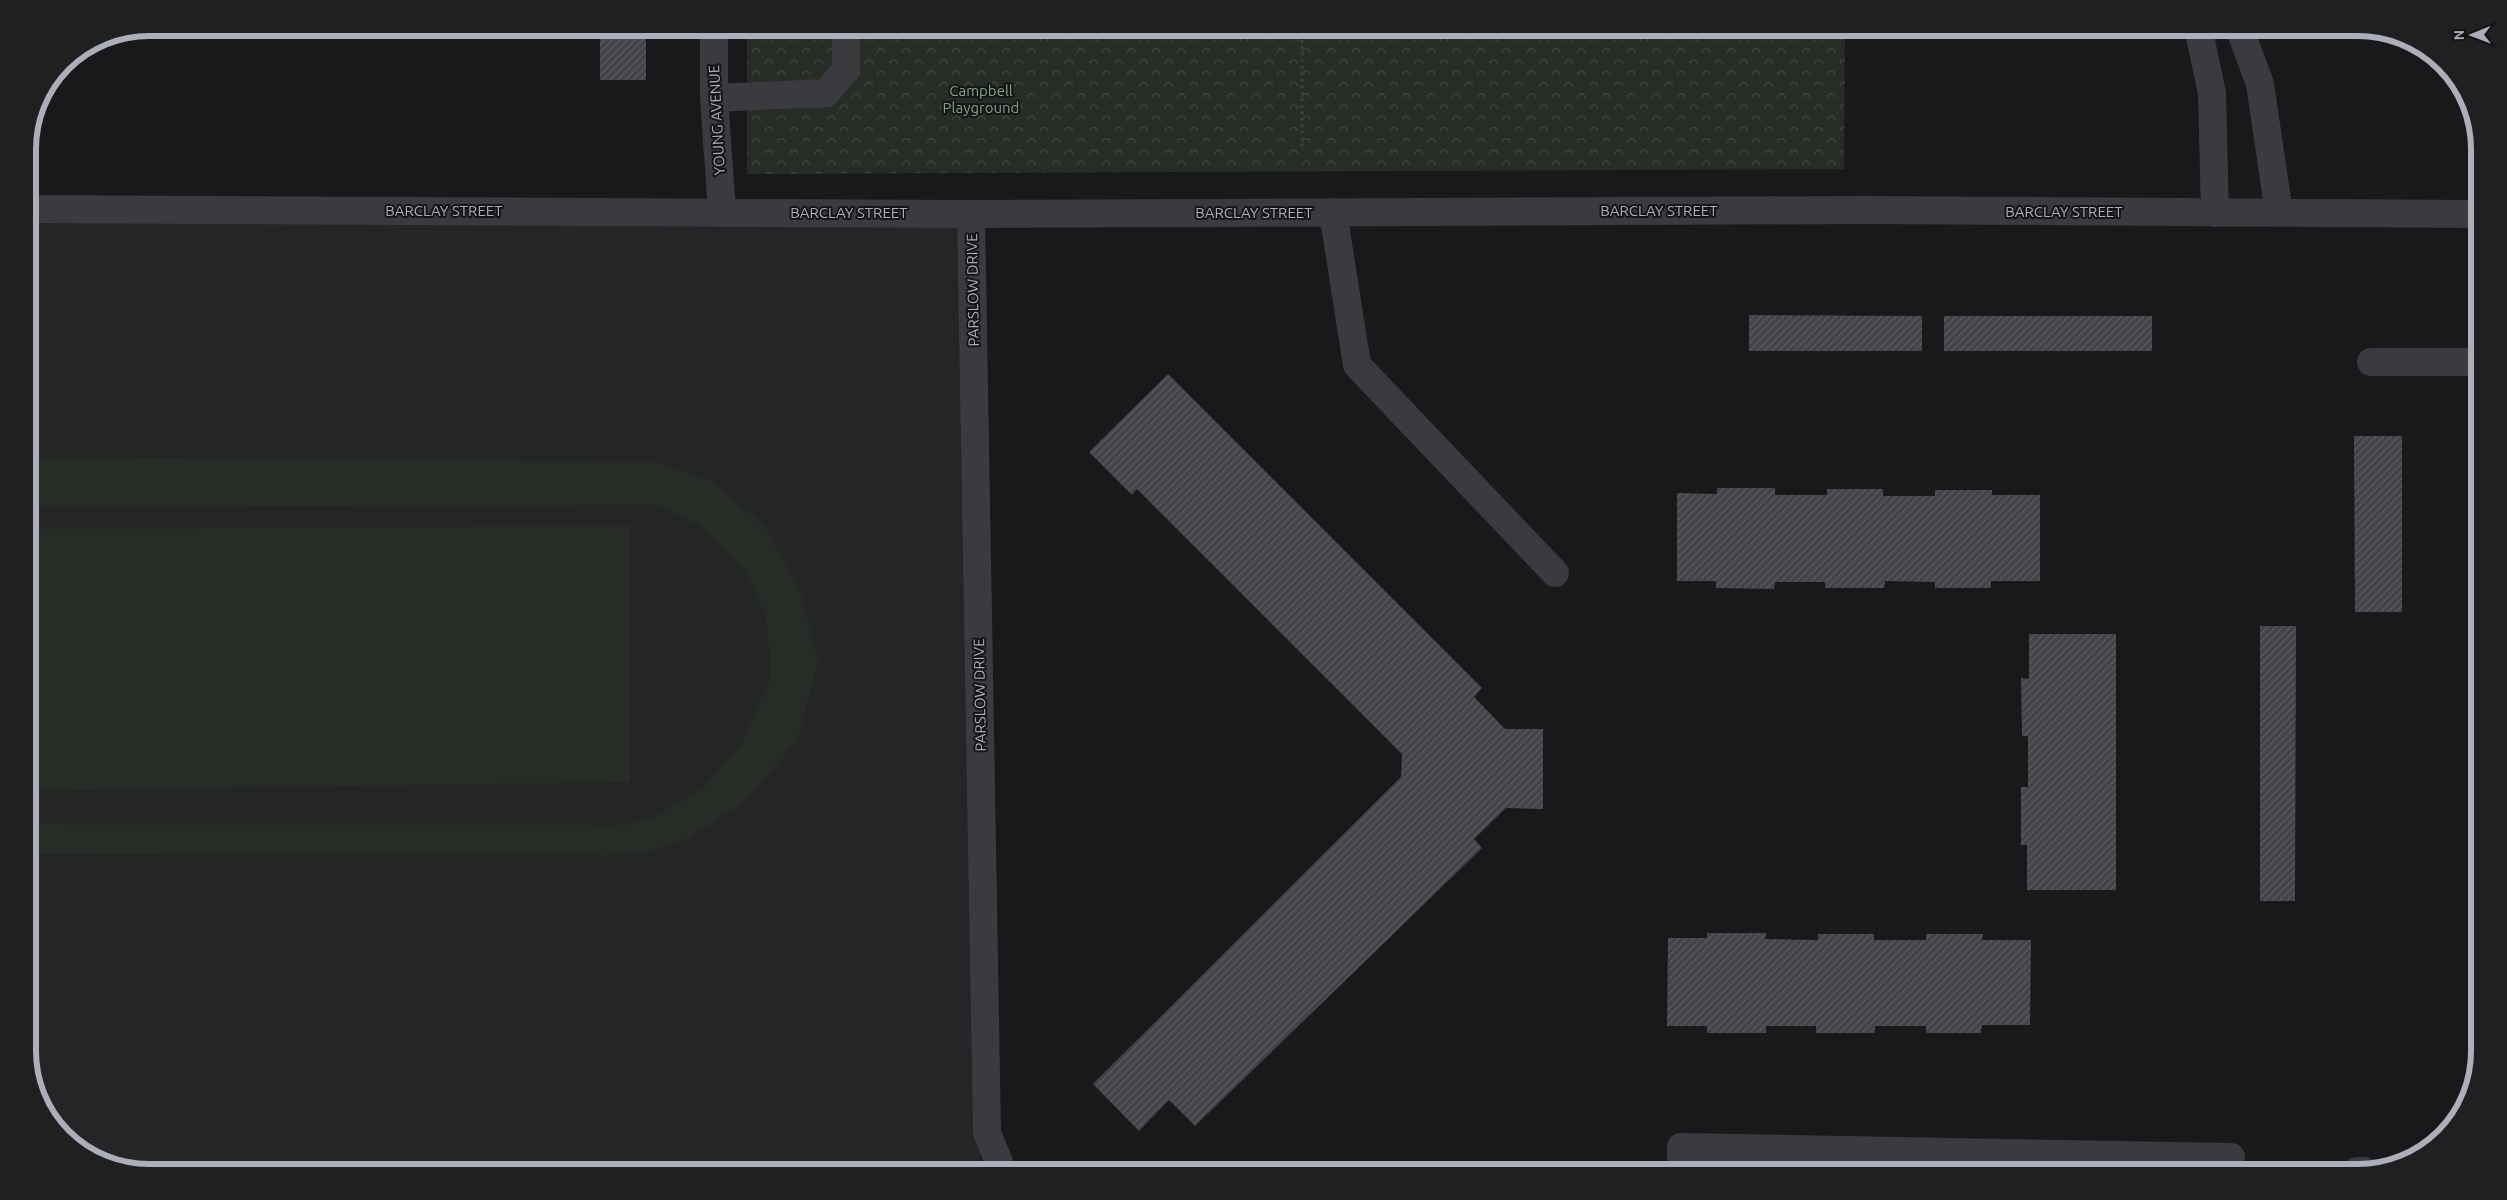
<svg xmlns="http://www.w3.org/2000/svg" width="2507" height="1200" viewBox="0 0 2507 1200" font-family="Ubuntu,sans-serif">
	<defs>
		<pattern id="park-crowns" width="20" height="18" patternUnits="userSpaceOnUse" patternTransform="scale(1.25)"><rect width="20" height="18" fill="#252d26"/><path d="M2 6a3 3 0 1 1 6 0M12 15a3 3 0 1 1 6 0" fill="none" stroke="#424943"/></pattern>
		<pattern id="building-hatch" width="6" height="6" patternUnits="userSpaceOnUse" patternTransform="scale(1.25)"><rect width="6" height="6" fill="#434447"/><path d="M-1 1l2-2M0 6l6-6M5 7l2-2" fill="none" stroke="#5b5c5f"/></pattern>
	</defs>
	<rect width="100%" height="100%" fill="#19191b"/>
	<path fill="#252527" d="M28 205 971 214 980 1172H149L96 1160 48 1119 28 1059Z"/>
	<path fill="#252d26" d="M28 457 652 461 709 479 764 525 799 587 818 663 797 740 749 798 690 838 649 852 612 855 28 854V824L624 825 653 817 702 789 741 744 771 677 766 615 742 566 697 524 656 505 28 507Z
		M631 526 630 782 28 791V529Z"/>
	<path fill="url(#park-crowns)" d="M747 28H1845L1844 169 747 174Z"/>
	<path fill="url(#building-hatch)" d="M600 27H646V80H600Z
		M1922 27H2112V33L1922 34Z
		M1749 315 1922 316V351H1749Z
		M1944 316H2152V351H1944Z
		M1168 374 1482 688 1474 697 1505 729H1543V809L1506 808 1474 839 1482 848 1195 1126 1169 1100 1139 1131 1093 1084 1401 777 1402 754 1137 489 1132 495 1089 452Z
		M2354 436H2402V612H2355Z
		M1717 488H1775V495H1827V489H1883V496H1935V490H1992V495H2040V581H1991V588H1935V582L1885 581 1884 588H1825V582H1775L1774 589 1716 588V581H1677V493L1717 494Z
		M2260 626H2296L2295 901H2260Z
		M2029 634H2116V890H2027V845H2021V787H2028V736H2022L2021 678 2029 679Z
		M1707 933H1766L1765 939 1818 940V934H1874V940H1926V934H1983L1982 940H2031L2030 1025H1982L1981 1033H1926V1026H1875V1033H1816V1026H1766V1033H1707V1026H1667L1668 938H1707Z"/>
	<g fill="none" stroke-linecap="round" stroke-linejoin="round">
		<path stroke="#404146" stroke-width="3" stroke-dasharray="2.5 4" stroke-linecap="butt" d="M1302 27V146"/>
		<path stroke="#3a3a3f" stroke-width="28" d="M714 27V98L722 212
			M2198 27 2212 93 2215 213
			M2239 27 2260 84 2279 213
			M714 98 826 93 846 70V27
			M28 209 971 214 1862 210 2479 214
			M1333 212 1357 365 1555 573
			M971 214 987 1133 1003 1172
			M2371 362H2479
			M2357 1171H2364
			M1681 1172V1147L2231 1157"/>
	</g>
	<g text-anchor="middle" stroke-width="4" stroke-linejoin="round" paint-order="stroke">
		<g font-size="15" fill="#85a389" stroke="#141416">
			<text x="981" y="96">Campbell<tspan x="981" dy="17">Playground</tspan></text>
		</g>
		<g font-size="15" fill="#acafb9" stroke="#141416">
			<text transform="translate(717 120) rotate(-93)" y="5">YOUNG AVENUE</text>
			<text x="444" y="216">BARCLAY STREET</text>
			<text x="1659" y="216">BARCLAY STREET</text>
			<text x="2064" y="217">BARCLAY STREET</text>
			<text x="849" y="218">BARCLAY STREET</text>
			<text x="1254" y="218">BARCLAY STREET</text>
			<text transform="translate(973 290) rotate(-91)" y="5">PARSLOW DRIVE</text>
			<text transform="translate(980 695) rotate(-91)" y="5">PARSLOW DRIVE</text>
		</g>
	</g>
	<path d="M0 0H2507V1200H0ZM149 36H2358A113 113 0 0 1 2471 149V1051A113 113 0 0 1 2358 1164H149A113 113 0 0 1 36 1051V149A113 113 0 0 1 149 36Z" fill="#202023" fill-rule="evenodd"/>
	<path fill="none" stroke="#acafb9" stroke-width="6" d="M149 36H2358A113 113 0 0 1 2471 149V1051A113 113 0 0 1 2358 1164H149A113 113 0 0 1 36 1051V149A113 113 0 0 1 149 36Z"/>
	<g transform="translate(2472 35) rotate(269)" stroke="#141416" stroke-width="4" paint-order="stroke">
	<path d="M0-4L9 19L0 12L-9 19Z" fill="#acafb9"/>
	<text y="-8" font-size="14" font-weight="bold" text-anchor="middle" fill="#acafb9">N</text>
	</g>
</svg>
